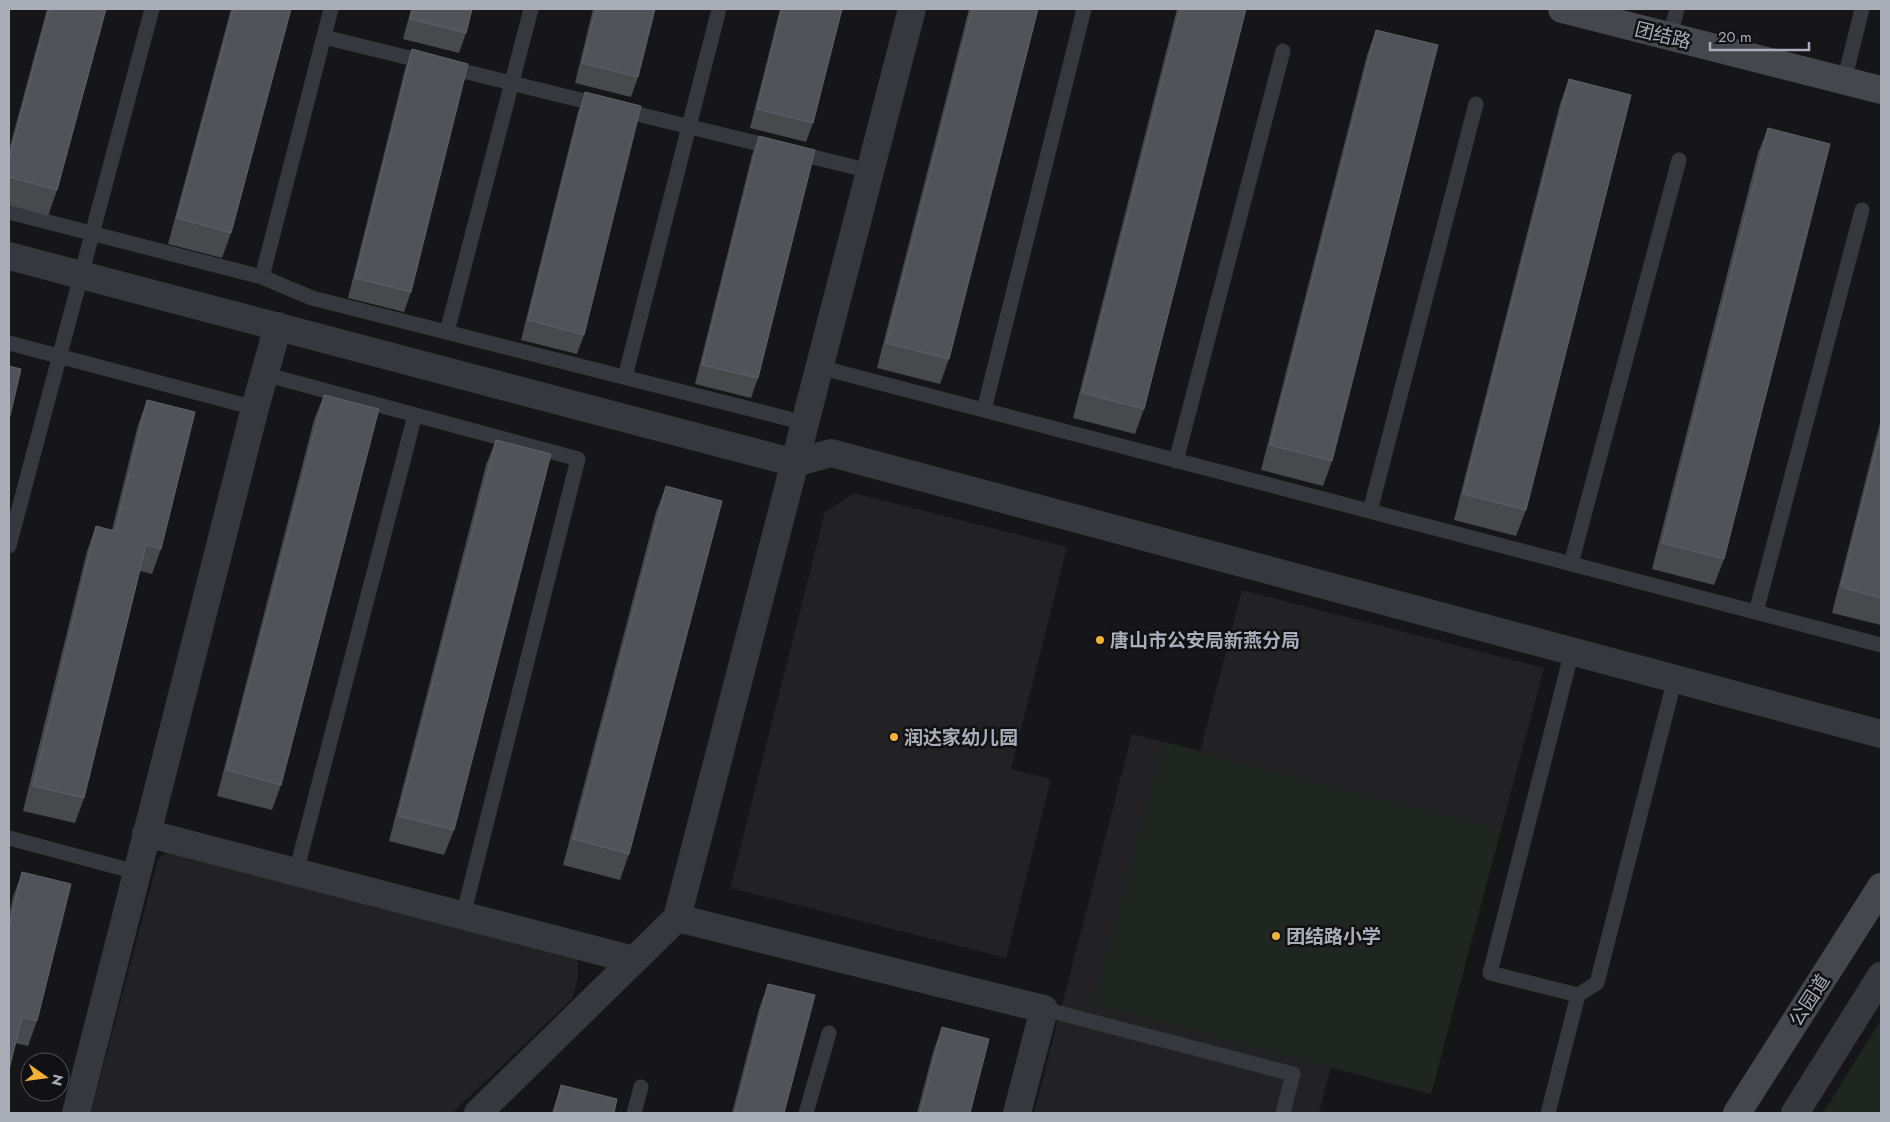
<svg xmlns="http://www.w3.org/2000/svg" width="1890" height="1122" viewBox="0 0 1890 1122" font-family="Jost,'Noto Sans SC',sans-serif">
	<rect width="100%" height="100%" fill="#161618"/>
	<path fill="#222225" d="M854 493 1067 547 1011 769 1051 779 1006 958 730 888 825 512Z
		M1242 590 1544 668 1431 1094 1331 1067 1319 1113H1034L1132 734 1200 751Z
		M176 847 572 953 578 962V978L572 999 452 1113H91L158 859Z"/>
	<path fill="#1e261f" d="M1164 742 1500 830 1431 1094 1094 1005Z
		M1881 1020V1113H1823Z"/>
	<g fill="none" stroke-linecap="round" stroke-linejoin="round">
		<path stroke="#37383d" stroke-width="15" d="M1670 36 1677 9
			M324 37 870 171
			M1844 81 1862 9
			M9 212 262 277 331 9
			M262 277 312 298 805 423
			M447 332 531 9
			M9 343 255 408
			M819 367 1881 645
			M264 374 578 459 463 916
			M625 377 719 9
			M984 410 1084 9
			M1176 461 1283 51
			M1370 511 1476 104
			M9 546 152 9
			M1571 564 1679 160
			M1756 612 1862 210
			M1572 651 1490 973 1578 995
			M9 838 136 872
			M296 872 415 415
			M1044 1009 1293 1074 1283 1113
			M634 1113 641 1087
			M806 1113 829 1033
			M1548 1113 1578 995 1597 983 1675 678"/>
		<path stroke="#37383d" stroke-width="28" d="M9 256 795 463 831 453 1881 734
			M146 833 634 960
			M677 918 1044 1009 1017 1113
			M76 1113 255 408 278 326
			M478 1113 677 918 912 9
			M1795 1113 1881 976"/>
		<path stroke="#45474d" stroke-width="28" d="M1562 9 1881 90
			M1737 1113 1881 887"/>
	</g>
	<path fill="#47494d" d="M47 9H106L57 190 48 216 9 205V150Z
		M231 9H291L231 233 222 258 168 244Z
		M411 9H472L466 33 459 53 403 39Z
		M593 9H655L638 77 631 97 575 83Z
		M780 9H842L813 123 806 142 750 128Z
		M969 9H1038L949 359 940 384 877 368Z
		M1177 9H1246L1144 409 1135 434 1073 418Z
		M1376 30 1332 461 1323 486 1261 470 1367 55Z
		M412 49 411 292 404 312 348 298 405 69Z
		M1569 79 1526 510 1516 536 1454 520 1560 104Z
		M585 92 584 335 577 354 521 340 578 112Z
		M1768 128 1724 559 1714 585 1652 569 1758 153Z
		M759 136 758 378 751 398 695 384 752 155Z
		M324 395 281 785 272 810 217 796 314 420Z
		M147 400 161 549 152 574 140 571 84 798 75 823 23 811 87 551 96 526 112 530 138 425Z
		M1881 419V625L1832 613Z
		M496 440 454 830 444 855 389 841 486 465Z
		M666 486 629 854 620 880 563 865 656 512Z
		M22 872 37 1021 28 1046 15 1043 9 1070V915L13 897Z
		M768 984 784 1113H732L759 1009Z
		M942 1027 970 1113H917L933 1052Z
		M561 1085 614 1113H552Z"/>
	<path fill="#525359" stroke="#5f6168" d="M49 9H106L57 190 9 177V158Z
		M233 9H291L231 233 177 218Z
		M413 9H472L466 33 410 19Z
		M596 9H655L638 77 582 63Z
		M782 9H842L813 123 757 109Z
		M972 9H1038L949 359 886 343Z
		M1180 9H1246L1144 409 1082 393Z
		M1376 30 1438 45 1332 461 1270 445Z
		M412 49 468 64 411 292 355 278Z
		M1569 79 1631 95 1526 510 1463 494Z
		M585 92 641 106 584 335 528 320Z
		M1768 128 1830 144 1724 559 1662 543Z
		M759 136 815 150 758 378 702 365Z
		M9 366 21 369 9 420Z
		M324 395 379 409 281 785 226 770Z
		M147 400 195 412 161 549 146 545 84 798 33 786 96 526 115 531Z
		M1881 430V598L1841 587Z
		M496 440 551 454 454 830 398 816Z
		M666 486 722 501 629 854 573 839Z
		M22 872 71 884 37 1021 22 1017 9 1070V927Z
		M768 984 815 995 784 1113H735Z
		M942 1027 989 1039 970 1113H920Z
		M561 1085 617 1099 614 1113H554Z"/>
	<g fill="#f2b134" stroke="#111113" stroke-width="2">
		<circle cx="1100" cy="640" r="5"/>
		<circle cx="894" cy="737" r="5"/>
		<circle cx="1276" cy="936" r="5"/>
	</g>
	<g text-anchor="middle" stroke-width="5" stroke-linejoin="round" paint-order="stroke">
		<g font-size="19" fill="#a8adb8" stroke="#111113">
			<text transform="translate(1663 35) rotate(14)" y="7">团结路</text>
			<text transform="translate(1809 1000) rotate(-57)" y="7">公园道</text>
		</g>
		<g font-size="19" font-weight="bold" fill="#a8adb8" stroke="#111113" text-anchor="start">
			<text x="1110" y="647">唐山市公安局新燕分局</text>
			<text x="904" y="744">润达家幼儿园</text>
			<text x="1286" y="943">团结路小学</text>
		</g>
	</g>
	<rect width="1890" height="1122" fill="none" stroke="#a8adb8" stroke-width="20"/>
	<g transform="translate(45 1077) rotate(104)"><circle r="24" fill="#111113" stroke="#4d4f55"/>
	<path d="M0-4L9 19L0 12L-9 19Z" fill="#f2b134"/>
	<text y="-8" font-size="14" font-weight="bold" text-anchor="middle" fill="#a8adb8">N</text>
	</g>
	<path d="M1710 42v8h99v-8" fill="none" stroke="#a8adb8" stroke-width="2.5"/>
	<text x="1718" y="42" font-size="15" fill="#a8adb8" stroke="#111113" stroke-width="4" paint-order="stroke">20 m</text>
</svg>
